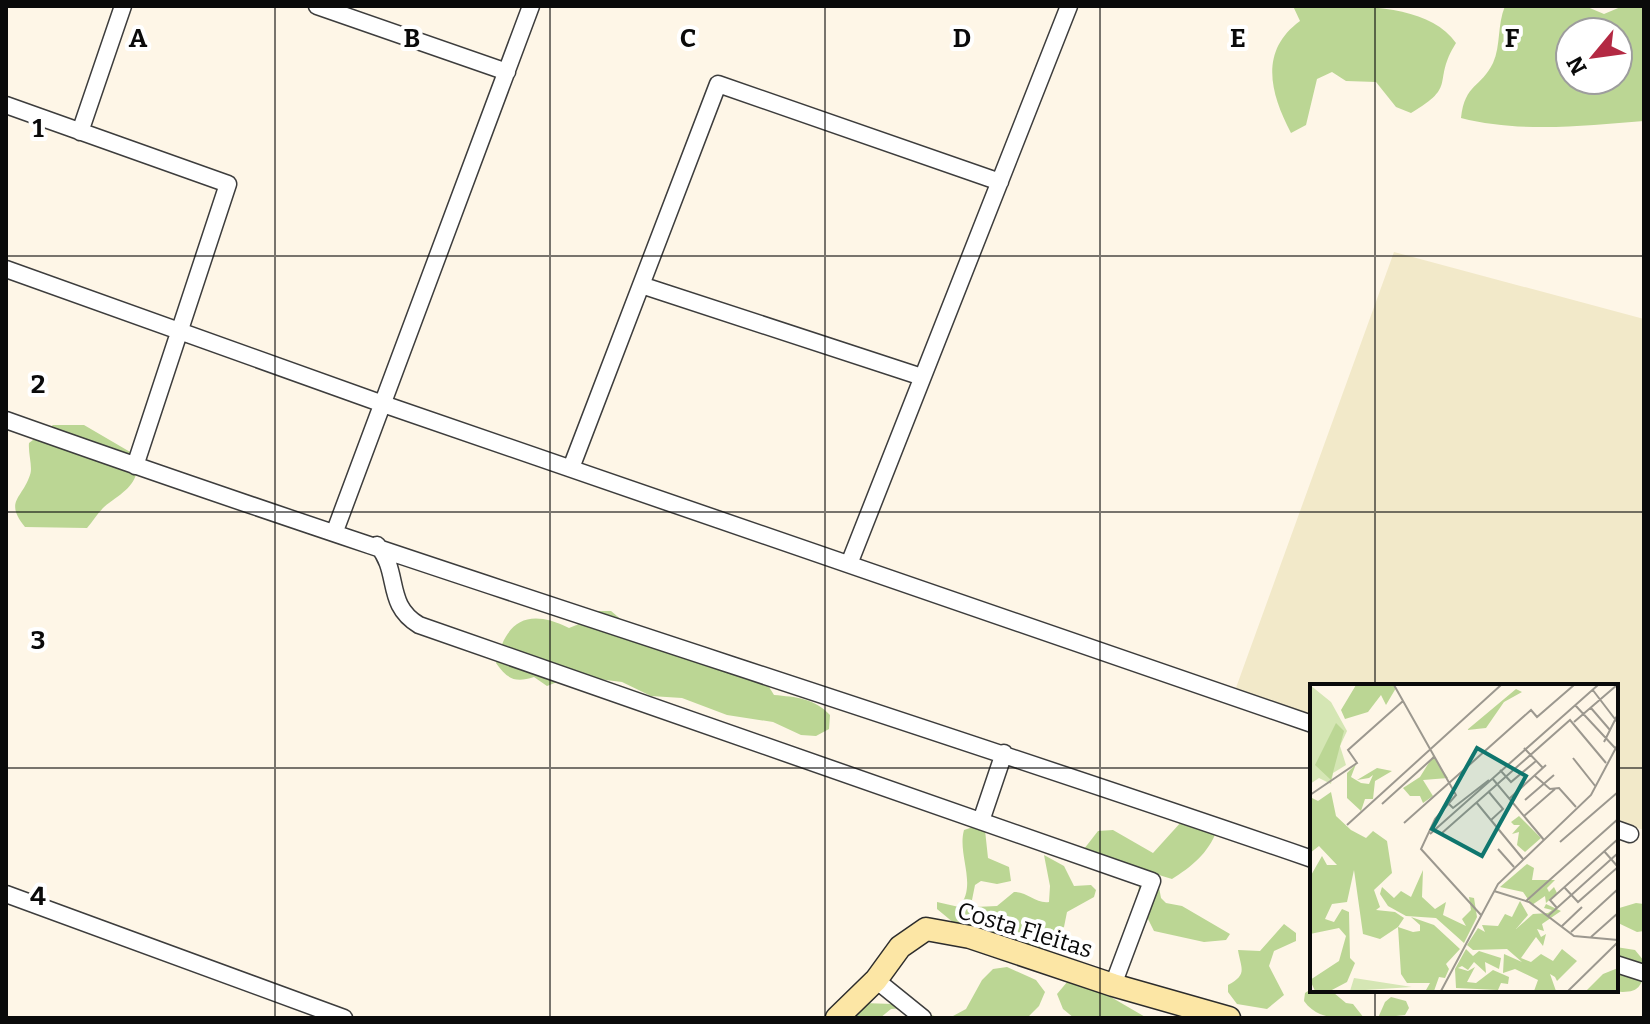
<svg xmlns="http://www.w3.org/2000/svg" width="1650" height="1024" viewBox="0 0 1650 1024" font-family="Bitter,serif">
	<rect width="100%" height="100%" fill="#fef6e7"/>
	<path fill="#f2e9c9" d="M1394 252 1644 319V830L1616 821V686H1312V722L1233 696Z"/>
	<path fill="#bbd694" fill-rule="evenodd" d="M1293 6C1345 6 1426 0 1456 43 1431 83 1459 85 1411 113L1396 107 1376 82 1346 81 1332 72 1317 79 1306 125 1291 133C1270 93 1259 51 1300 21Z
		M1505 6H1585L1604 14 1623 6H1644V121C1584 126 1519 133 1461 118 1465 83 1481 88 1493 63 1501 45 1497 25 1505 6ZM1570 32H1618V80H1570Z
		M53 425H84L137 456C140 482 128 489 109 503 100 509 94 520 87 528L25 527C4 501 22 499 30 475 33 468 28 453 29 443Z
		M595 611H611L623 621 766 682 774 695C796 697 814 698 830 715L829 729 816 736 801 735 773 722 727 715 682 698 651 696 622 682 606 680 575 675 547 686 534 677C515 683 507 679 496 663 506 620 528 608 569 628L584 622Z
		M1182 821 1217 830C1208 854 1191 867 1172 879L1149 872 1119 875 1096 870 1084 849 1098 831 1113 830 1153 853Z
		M979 825 985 830 988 858 1009 867 1011 881 997 884 981 881 975 885 972 900 975 907 997 906 1014 892C1028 892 1036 904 1049 902L1050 886 1044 855 1064 866 1074 886 1091 885 1096 890 1094 897 1067 912 1064 927 1044 936 1039 949 960 928 937 909V902L959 907C978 885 957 855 964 830Z
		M1152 879 1158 882 1161 898 1166 903 1182 906 1230 934 1226 940 1204 942 1154 931 1147 917 1151 903 1138 894 1139 886Z
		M1636 903 1644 904V931L1637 932 1616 922V909Z
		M1284 924 1296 933V941L1274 951 1269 966 1284 995 1267 1009 1237 1004 1228 992V985C1248 974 1241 969 1238 950L1260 951Z
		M1616 947 1635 950 1644 961C1644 991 1637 994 1609 991L1616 990Z
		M1007 967 1036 980 1045 992 1039 1006 1027 1018H926L906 1008 891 1009 880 1018H845L863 1003 893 1004 938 1017 953 1016 966 1009 982 980 993 969Z
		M1068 981 1097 989 1147 1018H1074L1063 1009 1057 994Z
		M1311 989 1334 993 1346 1003 1353 1004 1364 1018C1342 1018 1318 1021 1304 1001L1305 993Z
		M1391 997 1406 1001 1409 1008 1405 1015 1378 1018 1385 1002Z"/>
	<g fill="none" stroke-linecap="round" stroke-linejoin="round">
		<g stroke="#3d3d3d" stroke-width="19">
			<path id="minor" d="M317 6 507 72
				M6 105 228 184 135 466
				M80 132 123 6
				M6 269 383 404 1312 724
				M641 285 922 377
				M6 420C439 574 878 709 1312 859
				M571 468 718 84 1000 182
				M335 531 531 6
				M377 545C401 572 384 604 419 625L1152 881 1113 985
				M849 564 1069 6
				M981 821 1004 753
				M1616 829 1630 834
				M6 894 344 1018
				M1616 964 1644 973
				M876 980 923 1018"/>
		</g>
		<g stroke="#2c2c2c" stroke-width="25">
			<path id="secondary" d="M837 1018 876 980 900 947 926 929 970 937 1113 985 1229 1018"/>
		</g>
		<use href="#minor" stroke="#fff" stroke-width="16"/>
		<use href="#secondary" stroke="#fce6a5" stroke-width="22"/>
	</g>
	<path fill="none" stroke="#0a0a0a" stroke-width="2" stroke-opacity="0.55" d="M275 6V1018M550 6V1018M825 6V1018M1100 6V1018M1375 6V686M6 256H1644M6 512H1644M6 768H1312M1616 768H1644M1375 990V1018"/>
	<g text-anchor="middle" stroke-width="8" stroke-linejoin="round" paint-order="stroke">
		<g font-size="24" fill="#0a0a0a" stroke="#fff">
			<text transform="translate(1025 930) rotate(17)" y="8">Costa Fleitas</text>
		</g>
	</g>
	<g transform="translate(1310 684)">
		<rect width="308" height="308" fill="#fef6e7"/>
		<path d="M0 1 21 18 37 47 30 62 36 81 23 89 21 100 9 94 0 100ZM44 294 102 303 40 307Z" fill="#d5e6b4"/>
		<path d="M46 1H84L86 4 76 21 71 11 58 28 35 35 31 26ZM206 5 212 8 194 18 176 44 157 46ZM26 39 34 47 21 96 5 81ZM123 72 138 94 113 96 123 112 113 119 110 112H100L93 104 110 93ZM46 80 41 93 51 99 59 100 63 91 59 94 47 96 67 84 82 87 65 97 63 115H55L51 127 37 114V89ZM21 108 26 132 41 146 56 154 63 147 77 157 82 189 64 206 70 223 66 226 85 228 94 234 88 243 103 248 110 247V241L101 233 124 241 150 265 136 280 139 285 135 294 129 293 124 307 116 306 120 299H97L91 290 88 243 70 255 53 250 44 186 37 218 22 220 15 235 24 238 32 225 39 228 40 274 45 279 37 298 20 307H5L0 296 29 277 36 252 29 244 0 250V193L12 172 17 181H27L9 162 0 169V113L8 117ZM209 132 231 154 215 168 207 161 209 148 202 150 210 141H204L201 138ZM217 180 224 184 222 196H245L237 204 239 208 244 203 247 209 236 219 235 212 222 221 213 208 190 203ZM113 186 112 213 125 225 136 218 133 231 156 242 152 235 161 226 159 213 164 214 167 233 154 259 126 234 96 232 78 222 70 210 72 203 84 214 91 207 101 213ZM210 217 218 231 206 245 223 230 238 229 242 226 234 224 236 220 251 227 232 240 234 247 227 245 231 253 236 250 233 262 226 253 211 274 221 278 231 270 243 277 252 265 267 277 247 297 245 293 240 290 246 307H224L228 296 205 285 193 289 194 270 212 278 197 265 163 266 157 261 168 244 175 248 172 241 188 242 195 230 202 233ZM156 265 163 272 169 267 191 274 189 285 175 278 176 289 164 278 158 286 152 282 148 284 158 287 165 283 157 298 166 299 183 286 199 293 198 300 191 299 188 306 146 304 145 285ZM308 284V307H276L293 290Z" fill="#bbd694"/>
		<path fill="none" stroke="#9c988f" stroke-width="2" d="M84 1 146 111 125 135 111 165 171 231M282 5 308 39M265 21 306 65M281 24 300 46M264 38 307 1M294 58 308 30M214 64 233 84M263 74 286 103M190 86 201 98 226 77M225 92 240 105 249 104 266 123M182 94 234 156M178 107 193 125 181 136M0 111 47 79 38 66 93 17M199 115 236 81M215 116 244 91M166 118 213 175M72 120 124 73M139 120 143 124 179 96M214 132 245 105M94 139 221 26 227 33 264 1M37 141 191 1M132 149 260 36 296 79M120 150 288 1M250 158 308 108M188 165 204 183M254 203 268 218 308 183 294 167M184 207 219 218 264 252 308 256M216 217 308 135M247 224 240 216 308 155M238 232 308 169M252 242 272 223M261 248 308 205M281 253 308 229M131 307 188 200 281 111 308 60M258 307 308 258"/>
		<path fill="#0f766e" fill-opacity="0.15" stroke="#0f766e" stroke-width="4" d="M167 64 216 92 172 172 122 145Z"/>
		<rect width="308" height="308" fill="none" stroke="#0a0a0a" stroke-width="4"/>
	</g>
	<g font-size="26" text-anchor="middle" font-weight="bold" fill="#0a0a0a" stroke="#fff" stroke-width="8" stroke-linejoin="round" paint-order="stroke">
		<text x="138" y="47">A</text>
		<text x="412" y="47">B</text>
		<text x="688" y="47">C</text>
		<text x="962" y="47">D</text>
		<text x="1238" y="47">E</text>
		<text x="1512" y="47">F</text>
		<text x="38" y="137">1</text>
		<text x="38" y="393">2</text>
		<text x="38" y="649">3</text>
		<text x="38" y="905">4</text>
	</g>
	<rect width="1650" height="1024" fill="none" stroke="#0a0a0a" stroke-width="16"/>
	<g transform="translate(1594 56) rotate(241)"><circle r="38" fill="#ffffff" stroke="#9d9d9d" stroke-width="2"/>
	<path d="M0-6L14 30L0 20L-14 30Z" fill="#b32943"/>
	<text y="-12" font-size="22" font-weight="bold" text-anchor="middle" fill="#0a0a0a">N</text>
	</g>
</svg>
